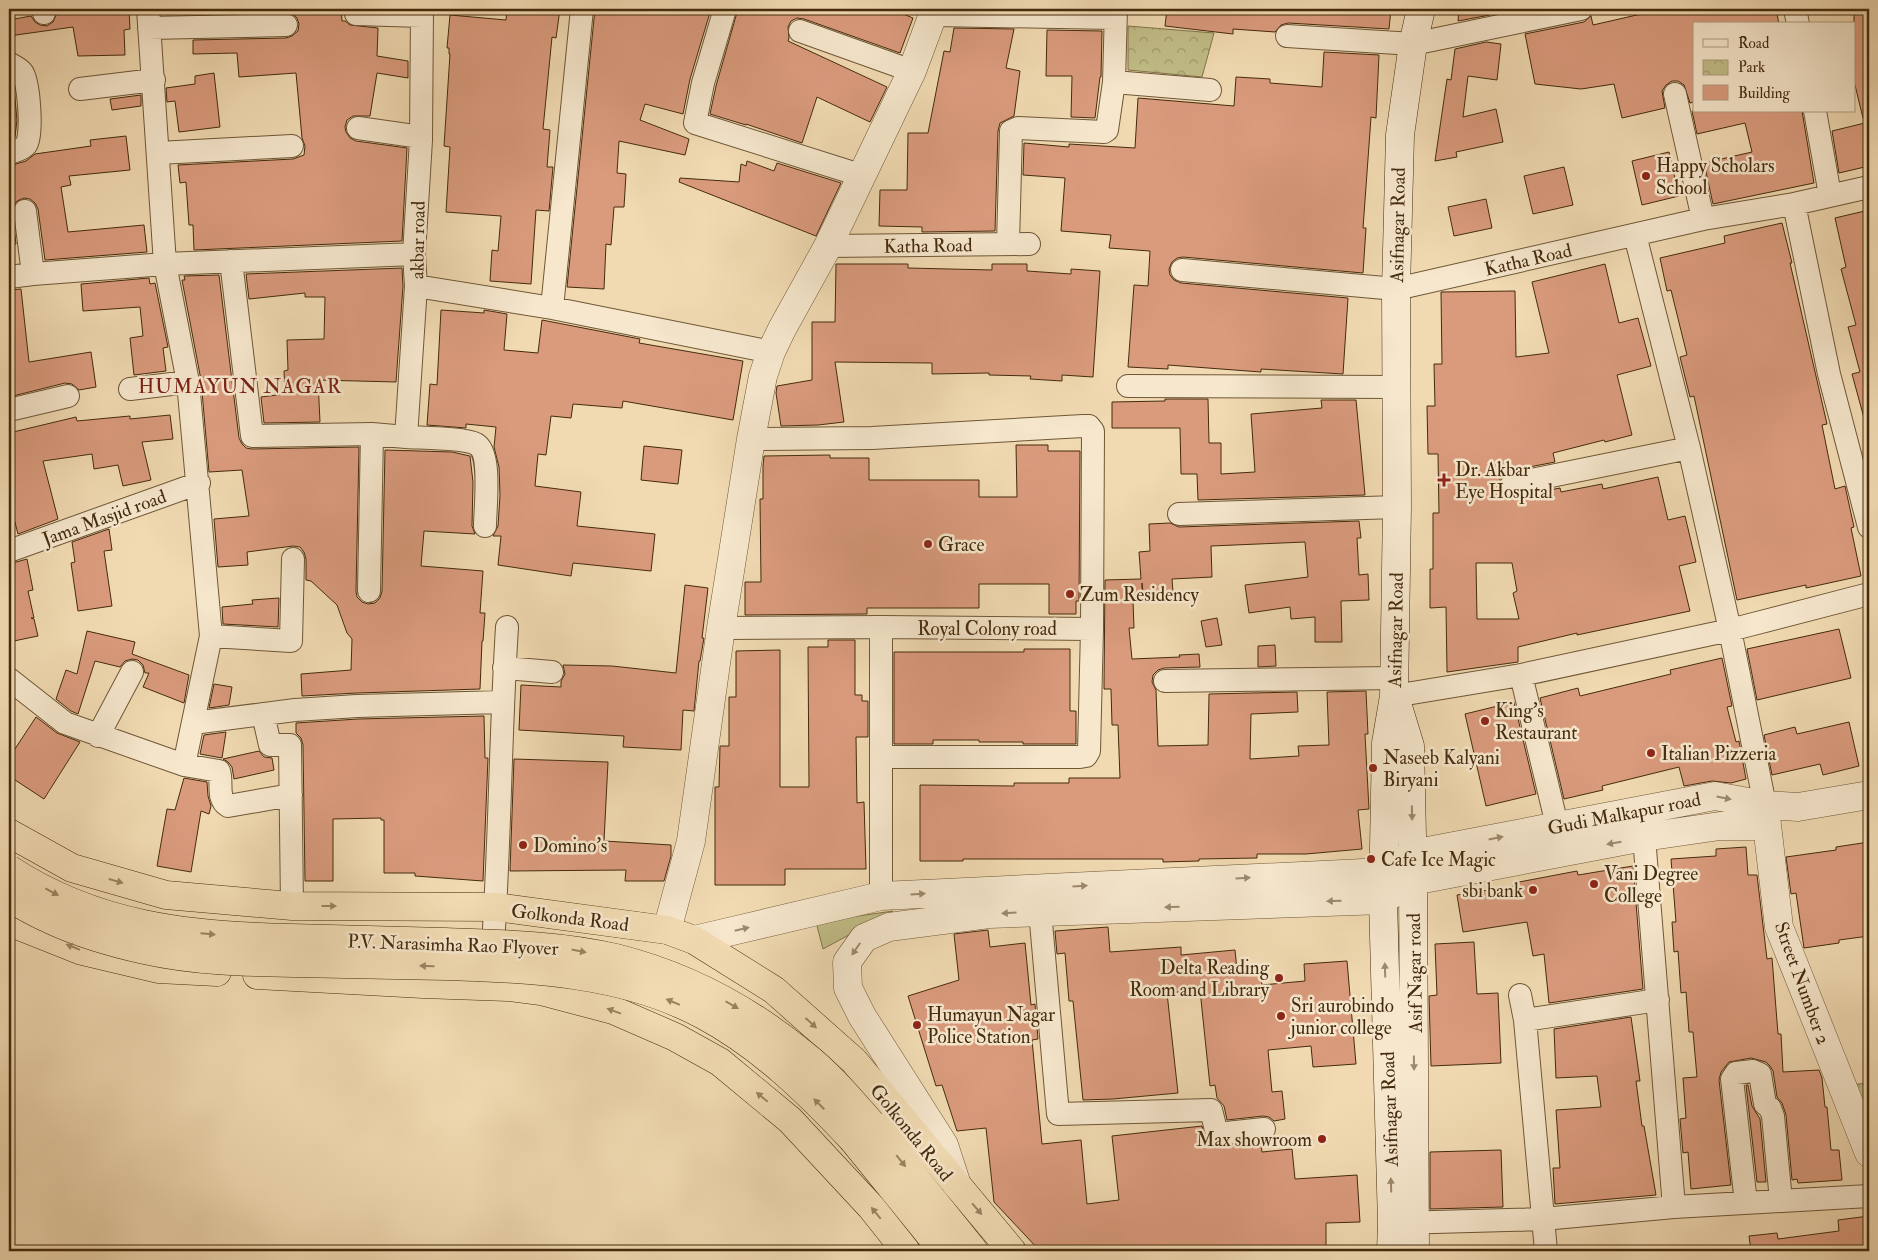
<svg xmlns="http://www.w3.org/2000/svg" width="1878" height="1260" viewBox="0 0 1878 1260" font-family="'IM FELL Double Pica',serif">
	<defs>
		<pattern id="park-crowns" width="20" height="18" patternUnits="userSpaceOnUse" patternTransform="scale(1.25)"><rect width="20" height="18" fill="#c1bd87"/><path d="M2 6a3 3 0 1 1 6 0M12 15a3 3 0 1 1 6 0" fill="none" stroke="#9e9a6d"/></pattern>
	</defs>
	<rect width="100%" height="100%" fill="#f1dab2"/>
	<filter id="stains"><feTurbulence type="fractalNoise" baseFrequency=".004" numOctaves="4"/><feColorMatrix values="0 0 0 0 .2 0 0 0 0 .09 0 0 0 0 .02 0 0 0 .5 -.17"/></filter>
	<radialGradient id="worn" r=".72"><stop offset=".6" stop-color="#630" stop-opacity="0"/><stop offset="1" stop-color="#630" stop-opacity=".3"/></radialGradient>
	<path fill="#c1bd87" stroke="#82744a" d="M893 911 823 949 816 922Z"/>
	<path fill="url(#park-crowns)" stroke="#82744a" d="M1128 26 1214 33 1202 77 1128 70Z
		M1869 1083V1131L1848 1085Z"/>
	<path fill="#da9b7d" stroke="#442b0d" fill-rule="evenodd" d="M71 9H129L130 29 124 30 125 55 78 56 73 27 9 36V20L31 16 35 22 40 25 47 26 53 22 57 13 71 11Z
		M191 9H341L342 21H345L350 25 378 28 377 56 408 61V78L377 73 370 116H353L347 120 345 127 346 132 350 138 356 141 407 148 402 241 194 250 193 225H189L186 182 180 183 178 165 293 159 304 155 305 146 302 138 296 73 239 77 237 53 193 54V40L286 38 292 36 298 31 299 24 297 18 292 13 286 12 191 14Z
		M507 9H560L556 38 552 37 543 129 550 130 547 167H553L549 211 536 210 531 284 490 281 492 250 498 251 501 216 446 212 450 147 444 146 450 54H449V48H447L450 15 506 20Z
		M595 9H711L690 79 683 114 645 104 640 120 689 139 685 155 619 141 617 173 626 174 624 207H614L611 245 606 244 604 289 567 287Z
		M738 9H891L913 18 900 53 804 19 797 18 791 21 788 27 789 38 788 41 887 87 870 122 817 97 802 143 746 124V125L710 114 716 86Z
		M1167 9H1391L1389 29 1288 23 1281 25 1275 32 1233 29V34L1165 26Z
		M1459 9H1491L1490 15 1458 21Z
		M1663 9H1776L1779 24H1694V102L1690 103 1684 85 1678 81H1672L1666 85 1662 91 1665 108 1622 118 1614 84 1581 89 1535 84 1525 34 1584 22 1591 16 1593 25Z
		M1854 9H1869V118H1863L1854 81Z
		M954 28 1014 29 1006 68 1020 71 1014 116 1000 123 998 131 995 231 922 232V227L879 226 880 190H907L908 133H928L944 51 950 52Z
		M1047 30 1102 31 1101 77H1100L1095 118 1071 117 1072 76H1046Z
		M1486 42 1501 44 1497 80 1468 76 1463 117 1496 109 1503 142 1456 152 1457 157 1435 161 1447 79 1451 80 1455 49Z
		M1324 52 1379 55 1376 118 1371 117 1368 159 1363 228H1366L1363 273 1183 257 1177 258 1172 262 1169 269 1170 275 1174 280 1181 283 1348 298 1343 374 1261 369V372L1168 365V369L1128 367 1134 285 1148 286 1150 251 1109 248 1111 235 1061 231 1065 178 1023 175 1024 143 1069 147V144L1135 148 1138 98 1234 106 1236 77 1270 79V83L1322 87Z
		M214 73 220 127 179 132 175 101 167 102 166 88 195 84V76Z
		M9 83H12L14 88 17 120 15 137 9 139Z
		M141 95V106L112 110 110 99Z
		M1692 111H1802L1814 183 1713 204 1704 163 1752 152 1745 123 1697 134Z
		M1869 122V166L1839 173 1832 131Z
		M126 136 130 170 69 176 71 185 61 187 68 232 144 225 147 252 45 260 38 209 35 203 30 199 24 198 17 201 13 206 12 213 16 244 9 245V166L26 161 35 154 91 146 90 140Z
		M1669 152 1679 196 1642 205 1632 161Z
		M747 161 774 171 777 163 841 183 816 236 679 182 680 178 739 182 741 164 746 166Z
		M1564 167 1573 205 1533 214 1524 176Z
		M1486 199 1492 228 1454 236 1448 207Z
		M1869 210V418H1864L1852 374 1860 372 1848 327 1856 325 1841 269 1846 267 1835 218Z
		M1782 223 1792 263H1790L1827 424 1822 425 1835 489 1845 486 1854 527 1851 528 1861 576 1806 588V585L1737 600 1694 396 1690 397 1680 357 1687 355 1671 290 1667 291 1660 258 1725 243 1724 236Z
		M836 264H908V268L992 270V264H1027V271L1071 274V269L1100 271 1093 377 1062 375V381L1030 379 1031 376 989 375V373L932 374V363L835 362 844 422 818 425 781 426 776 393 777 386 812 380V322H835Z
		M1605 264 1619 323 1638 318 1651 366 1617 375 1632 435 1605 442 1604 440 1553 453 1555 462 1509 471 1504 474 1500 479 1499 487 1503 493 1507 496 1514 497 1560 488 1561 492 1602 484 1603 489 1658 477 1668 520 1685 516 1696 562 1679 566 1690 611 1577 635V633L1518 647V662L1447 672 1446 607 1430 608V569H1433V513H1439L1438 454H1428L1427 406H1435L1434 364H1442L1441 292 1515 291 1516 357 1549 353 1532 282ZM1476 563H1512L1517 591 1513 593 1519 619H1477Z
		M402 268 403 286 396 382 318 380 320 422 264 423 261 397 285 394 284 371 288 370 287 340 324 339 325 297H305V293L249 299 246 274Z
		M219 275 239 438 242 444 246 448 252 449 359 447 356 591 357 597 362 602 368 604 375 603 380 598 382 591 385 450 452 452 470 456 473 482 472 526 475 534 424 531 421 566 483 571 480 613H485L483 641H482L480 689 357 693 302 696 301 674 351 670 352 639 347 633 337 605 311 581 306 580V559L304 552 300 547 293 546 247 552 248 565 218 567 214 519 249 516 242 470 209 472 201 380 182 280H185L184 276Z
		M149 278 150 284 155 283 168 347 163 348 166 371 134 375 130 338 143 336 140 307 83 311 81 284Z
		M21 289 29 362 91 352 96 387 79 390 72 384 65 383 9 397V290Z
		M441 310 484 313V310L507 314 504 350 538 353 542 320 640 339 639 343 743 361 733 420 623 401 622 408 573 404 571 418 551 416 546 455 538 454 535 486 581 492 577 526 655 534 651 571 573 563 571 576 498 565 501 536H493L498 526 500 495 499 467 494 447 496 427 466 424V428L427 425 430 384 437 385Z
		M1165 399H1208L1209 443H1221V474L1255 472 1251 414 1322 408 1321 400H1356L1365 495 1198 500 1197 474H1181L1180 428H1112V402L1165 401Z
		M170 415 173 439 142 442 151 480 123 486 118 465 94 469 92 454 43 461 58 519 18 534 9 499V482L12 481 9 468V433L76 417 77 421 130 416V419Z
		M1016 445H1048V451H1080L1079 601H1076V614H1049V584H979V608H867V614L745 615V582H761L760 499H763V466L764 456 830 455V458H869V480H979V497H1017Z
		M644 446 682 450 678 484 641 480Z
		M1359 521 1361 538H1357L1359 575 1368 574 1369 600 1341 601 1342 642H1315V617L1291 619 1290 607 1249 613 1245 585 1308 577 1305 542 1211 546 1212 577 1172 579 1173 592 1143 593 1142 583V601H1133L1134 628H1129L1132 659 1180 657 1179 655 1199 654 1200 667 1164 668 1158 670 1153 675 1152 682 1156 690 1158 746 1208 745 1209 694 1297 692 1298 712 1251 714 1250 759 1299 756 1298 746 1329 745 1327 692 1366 691 1368 734H1365L1369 809 1358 810 1362 849 1306 854H1257V858L1199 859V861L1163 862V859H963V861H920V785L1014 786V783H1069V778H1120L1118 725H1112L1111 689H1104V684L1105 580 1141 579 1139 552 1150 551 1149 524 1170 523 1179 527Z
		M109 529 112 550 104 551 112 606 78 611 71 563 75 562 72 542Z
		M27 559 33 590 28 591 34 618H31L34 619 38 636 9 642V564Z
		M685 585 708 588 702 638H704L700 661H699L694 711 683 710 681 750 623 747 624 736 519 730 521 685 561 687V681L565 674 563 665 612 666 676 673Z
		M279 598 278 627 223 624 222 607 253 604 252 600Z
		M1217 618 1222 645 1206 647 1201 621Z
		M1839 629 1851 678 1757 700 1747 649Z
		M87 631 135 642 132 654 189 675 184 703 143 687 149 673H145L143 665 138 660 132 659 125 661 120 667 95 661 78 714 71 711 56 699 66 670 77 674Z
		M828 640H855V695H862V701H868V737H856L857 803 864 802 866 869H785V885H715V787H719L720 746H729V697H736V651L780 650V787H809L808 647H828Z
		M1275 645 1276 666 1258 667V646Z
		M1024 649H1070V711H1076V744H1023V742H979V740H933V744H894V652H1024Z
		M1722 658 1732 706 1727 707 1736 742 1739 741 1746 779 1731 783 1712 781 1684 786 1679 767 1602 786 1603 790 1564 799 1540 698 1578 688 1580 696 1671 674 1670 670Z
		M214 684 232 687 229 705 209 708Z
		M1514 702 1536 794 1486 806 1465 714Z
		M484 716 485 758H488L483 881 415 876V873H384V820H381V818L333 819V881H305L303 745 301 738 296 733V723L358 719Z
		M36 717 57 733 80 742 44 799 9 776V758Z
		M1849 722 1859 766 1823 775 1820 764 1772 775 1764 735 1795 727 1797 734Z
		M226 732 222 758 200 754 204 735Z
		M259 751 264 757 272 758 274 770 234 779 232 767 228 762 223 759Z
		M514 759 608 762 604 841 671 845V856L664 881H625L626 870 510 871Z
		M184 778 207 782 208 796 211 806 209 814 201 811 191 872 157 866 167 809 175 810Z
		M1869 842V936L1839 940V943L1804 948 1796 893 1791 894 1786 857 1836 850V847Z
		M1746 847 1748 875H1757L1767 959 1772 958 1778 1034H1781L1783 1072 1819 1070 1822 1078 1825 1107H1827L1831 1150H1839L1842 1180 1798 1183 1797 1179 1792 1180 1786 1115 1782 1103 1777 1097 1773 1071 1770 1066 1766 1062 1751 1058 1729 1062 1721 1072 1719 1080 1731 1185 1691 1189 1688 1152 1683 1153 1680 1119 1686 1118 1683 1078 1697 1077 1693 1032H1689L1686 992 1681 993 1678 951 1674 952 1672 922H1676L1671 859 1716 856V849Z
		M1633 866 1643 989 1549 1003 1544 954 1533 956 1527 922 1463 932 1457 895 1514 886V883L1577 871 1578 875Z
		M1108 927 1110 952 1181 947V955L1235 950 1237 971 1260 969 1262 985 1305 981 1304 964 1347 961 1356 1064 1313 1067 1311 1046 1268 1050 1272 1092 1282 1091 1285 1119 1274 1121 1269 1117 1263 1116 1227 1120 1224 1106 1217 1098 1215 1085 1210 1086 1200 990 1167 993 1178 1093 1113 1099 1083 1100 1073 1001H1069L1065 953 1057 954 1055 931Z
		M988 930 990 947 1025 943 1031 1005 1035 1004 1038 1039 1032 1040 1042 1144 1081 1140 1087 1204 1119 1200 1112 1136 1202 1126 1207 1142 1213 1146 1261 1143 1262 1152 1292 1149 1295 1179 1357 1175 1360 1222 1326 1223V1251H1040L994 1202 986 1128 957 1131 942 1085 936 1086 908 996 959 980 954 934Z
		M1474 942 1477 994 1498 993 1501 1063 1431 1066 1429 996 1437 995 1435 944Z
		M1631 1017 1640 1081H1636L1642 1126H1644L1656 1195 1555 1204 1553 1168H1560L1556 1110 1601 1107 1597 1076 1556 1078 1554 1029Z
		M1746 1085H1748L1752 1106 1760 1119 1766 1182H1757Z
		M1501 1150 1503 1207 1430 1209V1152Z
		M1869 1216V1251H1751L1749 1236 1777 1233 1778 1239 1839 1231 1838 1220Z"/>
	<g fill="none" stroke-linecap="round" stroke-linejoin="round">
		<g stroke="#6f5736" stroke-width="24">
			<path id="minor" d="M43 9 44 13
				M148 9 165 264 188 382 211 636 184 765
				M725 9 703 83 695 123 863 176
				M1795 9 1798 24
				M356 14 422 16
				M933 15 1115 18
				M149 28 286 25
				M800 31 912 71
				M1287 36 1413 44 1581 9
				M9 63C13 66 19 68 22 72 29 80 33 136 26 145 22 150 15 151 9 153
				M1114 82 1210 90
				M80 89 154 80
				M1675 94 1703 219
				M1815 111 1830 195
				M358 128 421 137
				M158 153 292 146
				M1794 204 1829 374 1869 527
				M25 211 33 274
				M1635 235 1689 448 1730 630 1765 805
				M1008 244 1011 131 1018 128 1104 132 1107 130 1114 82 1116 9
				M828 246 1029 244
				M231 261 252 436 372 434 406 437 416 286 414 254 421 140 422 9
				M1182 270 1396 289 1703 219 1794 204 1869 187
				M9 277 33 274 165 264 414 254
				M416 286 552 308 771 352
				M552 308 582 9
				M1128 386 1396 387
				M130 389 188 382
				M9 410 68 396
				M406 437C421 438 465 438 476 444 492 452 485 509 485 526
				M751 439 872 438 1083 426H1089L1093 431 1092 629 1089 751 1086 756 1080 757H882
				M1512 484 1689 448
				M1179 514 1397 507
				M9 551 199 483
				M369 591 372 434
				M721 628 881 627 1092 629
				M211 636 291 641 293 559
				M504 668 552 672
				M1521 675 1557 825
				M9 679 65 723 184 765 219 771C223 782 216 799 228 806L291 795
				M1165 681 1394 678
				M1394 696 1521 675 1730 630 1869 594
				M263 714 270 745H290L292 906
				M193 723 295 710 357 706 502 702
				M98 736 132 672
				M1644 837 1674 1207
				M881 896V627
				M1040 911 1058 1114 1211 1110 1217 1134 1264 1129
				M492 960C500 849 500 738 507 627
				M1520 995 1525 1020 1546 1251
				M1525 1020 1658 1000
				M1746 1203 1732 1079 1736 1073 1753 1071 1760 1074 1765 1104 1770 1108 1773 1116 1781 1201
				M1398 1223 1543 1219 1674 1207 1869 1196"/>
		</g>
		<g stroke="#6f5736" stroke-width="29">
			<path id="tertiary" d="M1765 808 1779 927 1869 1153
				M667 930 691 841 721 628 751 439 763 376 771 352 782 329 828 246 912 71 935 9
				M694 940 881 896 1384 872 1412 854 1715 796 1765 805 1798 807 1869 795
				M957 1185 944 1145 862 1016 848 988 847 962 864 938 889 927 989 914 1383 900 1413 881 1644 837 1720 826H1766"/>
		</g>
		<g stroke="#442b0d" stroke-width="29">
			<path id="secondary" d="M1396 700 1410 746 1413 881 1415 1251
				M1391 1251 1392 1223 1383 900 1386 743 1394 696 1397 507 1396 289 1400 135 1413 44 1421 9"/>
		</g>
		<g stroke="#442b0d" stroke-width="29">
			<path id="trunk" d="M9 833 72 868 166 895 292 906 496 907 667 930 694 940 774 990 854 1061 1012 1251
				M9 922 82 951 158 969 217 972
				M257 975 423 984 508 987 541 991 613 1010 675 1037 720 1062 790 1120 871 1207 906 1251"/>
		</g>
		<g stroke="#442b0d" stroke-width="29">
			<path id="motorway" d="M871 1123 974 1251
				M853 1140 943 1251"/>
		</g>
		<use href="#minor" stroke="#f6e7cd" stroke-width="22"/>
		<use href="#tertiary" stroke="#f6e7cd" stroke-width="28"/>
		<use href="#secondary" stroke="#f6e7cd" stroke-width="28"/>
		<use href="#trunk" stroke="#f1dab2" stroke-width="28"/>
		<use href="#motorway" stroke="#f1dab2" stroke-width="28"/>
		<g stroke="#442b0d" stroke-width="29" stroke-linecap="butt">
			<path id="motorway-bridge" d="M9 869C95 926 190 936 291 938 342 939 393 941 445 942 503 944 560 945 616 958 684 975 748 1009 802 1053 828 1073 849 1098 871 1123
				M9 898C22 905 35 913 49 919 79 933 113 943 145 950 194 961 244 962 294 963 345 964 395 965 445 966 533 969 623 972 703 1015 761 1046 808 1092 853 1140"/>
		</g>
		<use href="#motorway-bridge" stroke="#f1dab2" stroke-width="28"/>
	</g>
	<defs><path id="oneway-solid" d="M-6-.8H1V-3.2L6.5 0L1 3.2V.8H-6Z" transform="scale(1.25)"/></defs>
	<g fill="#9d896d">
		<use href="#oneway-solid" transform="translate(1724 798) rotate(11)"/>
		<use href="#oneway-solid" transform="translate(1412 813) rotate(89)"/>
		<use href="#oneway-solid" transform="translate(1496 838) rotate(-11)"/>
		<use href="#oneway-solid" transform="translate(1614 843) rotate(170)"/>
		<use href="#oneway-solid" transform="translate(1243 878) rotate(-3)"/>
		<use href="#oneway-solid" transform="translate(1080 886) rotate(-3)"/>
		<use href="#oneway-solid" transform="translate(918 894) rotate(-3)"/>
		<use href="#oneway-solid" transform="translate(1334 901) rotate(178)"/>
		<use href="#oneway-solid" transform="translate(1172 907) rotate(178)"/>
		<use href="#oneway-solid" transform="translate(1009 913) rotate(177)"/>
		<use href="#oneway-solid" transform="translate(742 929) rotate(-13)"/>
		<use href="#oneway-solid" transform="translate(856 949) rotate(124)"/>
		<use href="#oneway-solid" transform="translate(1385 970) rotate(-92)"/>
		<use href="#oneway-solid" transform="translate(1414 1063) rotate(89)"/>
		<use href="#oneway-solid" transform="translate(1391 1185) rotate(-92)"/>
	</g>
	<g fill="#9a8260">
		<use href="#oneway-solid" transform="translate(116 881) rotate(16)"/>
		<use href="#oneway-solid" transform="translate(52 892) rotate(28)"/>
		<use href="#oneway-solid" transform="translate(329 906)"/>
		<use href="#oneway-solid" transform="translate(208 934) rotate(5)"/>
		<use href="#oneway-solid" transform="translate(73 947) rotate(-158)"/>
		<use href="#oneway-solid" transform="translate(579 951) rotate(11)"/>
		<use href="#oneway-solid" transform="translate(427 966) rotate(-179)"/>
		<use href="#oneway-solid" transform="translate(673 1002) rotate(-157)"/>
		<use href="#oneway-solid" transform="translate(732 1005) rotate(30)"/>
		<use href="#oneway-solid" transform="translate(614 1011) rotate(-160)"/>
		<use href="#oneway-solid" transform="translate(811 1023) rotate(42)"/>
		<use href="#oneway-solid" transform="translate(762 1097) rotate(-140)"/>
		<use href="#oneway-solid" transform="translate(819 1104) rotate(-135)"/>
		<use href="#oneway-solid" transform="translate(901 1161) rotate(51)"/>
		<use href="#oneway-solid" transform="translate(977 1209) rotate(49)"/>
		<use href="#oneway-solid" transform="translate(876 1213) rotate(-129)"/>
	</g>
	<g fill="#8f2418" stroke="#f6e7cd" stroke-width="2">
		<circle cx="1646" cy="176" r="5"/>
		<path d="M1441.5 472.5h5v5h5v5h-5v5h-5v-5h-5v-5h5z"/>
		<circle cx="928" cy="544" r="5"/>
		<circle cx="1070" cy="594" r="5"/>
		<circle cx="1485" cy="721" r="5"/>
		<circle cx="1651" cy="753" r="5"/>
		<circle cx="1373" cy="768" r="5"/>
		<circle cx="523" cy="845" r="5"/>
		<circle cx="1371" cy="859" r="5"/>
		<circle cx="1594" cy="884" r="5"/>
		<circle cx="1533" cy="890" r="5"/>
		<circle cx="1279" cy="978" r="5"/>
		<circle cx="1281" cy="1016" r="5"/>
		<circle cx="917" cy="1025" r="5"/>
		<circle cx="1322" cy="1139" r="5"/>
	</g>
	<g text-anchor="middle" stroke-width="5" stroke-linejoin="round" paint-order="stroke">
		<g font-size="19" fill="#442b0d" stroke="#f6e7cd" text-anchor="start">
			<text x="1656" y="172">Happy Scholars<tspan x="1656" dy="22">School</tspan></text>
			<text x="1455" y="476">Dr. Akbar<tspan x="1455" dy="22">Eye Hospital</tspan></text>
			<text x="938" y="551">Grace</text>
			<text x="1080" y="601">Zum Residency</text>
			<text x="1495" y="717">King’s<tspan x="1495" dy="22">Restaurant</tspan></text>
			<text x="1661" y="760">Italian Pizzeria</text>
			<text x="1383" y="764">Naseeb Kalyani<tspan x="1383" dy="22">Biryani</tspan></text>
			<text x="533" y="852">Domino's</text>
			<text x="1381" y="866">Cafe Ice Magic</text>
			<text x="1604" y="880">Vani Degree<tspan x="1604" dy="22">College</tspan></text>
			<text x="1523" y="897" text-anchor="end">sbi bank</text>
			<text x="1269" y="974" text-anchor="end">Delta Reading<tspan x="1269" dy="22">Room and Library</tspan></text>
			<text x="1291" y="1012">Sri aurobindo<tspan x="1291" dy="22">junior college</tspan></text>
			<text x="927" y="1021">Humayun Nagar<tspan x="927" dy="22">Police Station</tspan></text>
			<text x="1312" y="1146" text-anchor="end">Max showroom</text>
		</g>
		<g font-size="19" fill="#442b0d" stroke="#f6e7cd">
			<text transform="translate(1397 225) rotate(-89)" y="7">Asifnagar Road</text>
			<text transform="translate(417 240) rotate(-89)" y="7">akbar road</text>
			<text transform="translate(928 245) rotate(-1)" y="7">Katha Road</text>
			<text transform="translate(1528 259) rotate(-13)" y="7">Katha Road</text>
			<text transform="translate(104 517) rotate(-20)" y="7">Jama Masjid road</text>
			<text x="987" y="635">Royal Colony road</text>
			<text transform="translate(1395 630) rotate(-89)" y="7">Asifnagar Road</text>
			<text transform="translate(1624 813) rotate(-11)" y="7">Gudi Malkapur road</text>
			<text transform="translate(570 917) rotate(7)" y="7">Golkonda Road</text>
			<text transform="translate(453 944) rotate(2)" y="7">P.V. Narasimha Rao Flyover</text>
			<text transform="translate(1414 973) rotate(-91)" y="7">Asif Nagar road</text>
			<text transform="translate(1803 983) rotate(70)" y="7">Street Number 2</text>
			<text transform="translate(1389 1109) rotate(-92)" y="7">Asifnagar Road</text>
			<text transform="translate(912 1132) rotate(51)" y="7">Golkonda Road</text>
		</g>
		<g font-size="20" letter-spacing="1" fill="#7a1f14" stroke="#f6e7cd">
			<text x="240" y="393">HUMAYUN NAGAR</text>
		</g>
	</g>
	<rect width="1878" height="1260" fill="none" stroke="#f1dab2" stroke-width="30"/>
	<rect x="10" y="10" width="1858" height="1240" fill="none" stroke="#442b0d" stroke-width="2.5"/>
	<rect x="15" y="15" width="1848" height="1230" fill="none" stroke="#442b0d"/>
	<rect x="1693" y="22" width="162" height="90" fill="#f6e7cd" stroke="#af9c80"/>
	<rect x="1703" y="39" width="25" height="8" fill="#f6e7cd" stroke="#af9c80"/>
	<text x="1738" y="48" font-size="15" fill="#442b0d">Road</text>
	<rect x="1703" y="60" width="25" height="15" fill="url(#park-crowns)" stroke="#af9c80"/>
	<text x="1738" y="72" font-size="15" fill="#442b0d">Park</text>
	<rect x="1703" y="85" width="25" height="15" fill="#da9b7d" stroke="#af9c80"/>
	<text x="1738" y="98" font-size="15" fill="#442b0d">Building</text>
	<rect width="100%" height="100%" filter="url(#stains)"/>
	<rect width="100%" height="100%" fill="url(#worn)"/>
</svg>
